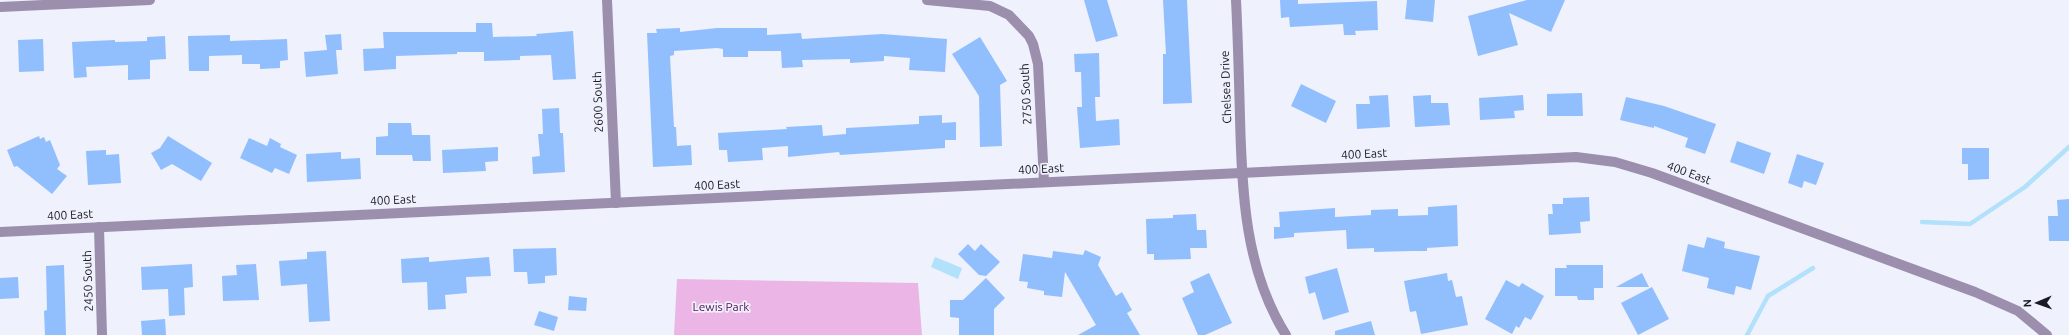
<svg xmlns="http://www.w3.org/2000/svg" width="2069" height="335" viewBox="0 0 2069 335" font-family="Ubuntu,sans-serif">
	<rect width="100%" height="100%" fill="#eff1fc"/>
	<path fill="#ebb6e6" d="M677 279 918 283 922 335H674Z"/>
	<path fill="#b1e1fb" d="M935 257 962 268 958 279 931 267Z"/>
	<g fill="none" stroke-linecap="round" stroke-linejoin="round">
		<path stroke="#b1e1fb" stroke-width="4.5" d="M1922 222 1970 224 2025 187 2069 147
			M1747 335 1768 296 1813 268"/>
	</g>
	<path fill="#91bffe" d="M1084 0H1107L1118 36 1096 42Z
		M1163 0H1187L1192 103 1163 104V54H1166Z
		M1280 0H1298V4L1377 1 1378 30 1355 31 1356 35H1344L1343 24 1290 27 1289 17 1281 18Z
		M1407 0H1435L1433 22 1405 19Z
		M1527 0H1565L1551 32 1509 13 1518 45 1478 56 1468 16Z
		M476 23H492L493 37 537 36 536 34 573 31 576 79 553 80 551 55 520 56V60L484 61V52H457V54L396 56V69L364 71 363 49 384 48 383 32H476Z
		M680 28V32L717 28H767V35L801 33 802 39 882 34 947 39 945 72 909 70 910 58 884 56V61L850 63V59L802 60 803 67 782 68 781 51H748V57H723V49L717 48 674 51V55L670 56 674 127H676L677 146 691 145 692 165 653 167 647 33H657L656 29Z
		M341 34 342 50H336L338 74 306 77 304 52 327 50 325 35Z
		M230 35V41L287 39 288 60 280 61V68L260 69V64H242V55L209 56V71H189L188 36Z
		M165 36 166 59 150 60V79L128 80V65L86 67 87 77 74 78 72 42 115 40V42L147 41V37Z
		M980 37 1007 81 1000 85 1002 146 980 147 979 96 952 54Z
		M43 39 44 71 19 72 18 40Z
		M1099 53 1100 97H1095L1096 121 1119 119 1120 145 1080 148 1077 107H1082L1081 72H1075L1074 54Z
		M1301 84 1336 101 1326 123 1291 106Z
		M1582 93 1583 116H1547V94Z
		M1388 95 1390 127 1357 129 1356 104H1370L1369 96Z
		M1431 95V103H1448L1450 125 1415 127 1413 96Z
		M1523 95 1524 110 1514 111 1515 118 1480 120 1479 98Z
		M1626 97 1664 106 1716 124 1705 154 1685 147 1688 138 1654 126V128L1620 120Z
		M559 108 560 133H563L565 172 533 174 532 157 540 156 538 134H543L542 109Z
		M942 115V123L956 122V140H945V148L840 155 839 152 788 157V146L762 148 763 160 728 162 727 150H719L718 133 787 129 786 127 822 125 823 136 846 134V128L919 124V116Z
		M388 123H411L412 135H430L431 161H413L412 155H376V137L388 136Z
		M39 136 40 139 44 137 46 142 50 140 60 165 57 169 67 176 52 194 17 166 14 167 7 150Z
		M168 136 212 163 201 181 172 164 161 170 151 153 160 148Z
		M249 138 267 146 270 138 281 144 280 147 297 155 289 174 275 168 272 173 240 158Z
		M1737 141 1771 153 1764 174 1730 162Z
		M498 147V161L485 162 486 171 443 173 442 150Z
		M1962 148H1989V179L1968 180V164H1962Z
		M106 150V155L119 154 121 183 88 185 86 151Z
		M341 152V159L360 158 361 179 307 182 306 154Z
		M1797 154 1824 163 1816 185 1804 181 1802 188 1788 183Z
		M1589 197 1590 221 1580 222 1581 233 1549 235 1548 214H1553L1552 204H1563V198Z
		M2069 199V241H2049L2048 216H2058L2057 200Z
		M1457 205 1458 246 1427 248V251H1412L1374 252V248L1347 249 1346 230 1294 233V237L1274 239V227H1280L1279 212 1335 208V217L1371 215V210L1398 209V216L1428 215V207Z
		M1196 214 1197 230H1206L1207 248H1190L1191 259 1154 260V254H1147L1146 219 1173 218V215Z
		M1707 237 1725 242 1724 248 1760 256 1751 290 1736 286 1734 295 1707 288 1709 278 1682 271 1688 244 1704 248Z
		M968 244 975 251 981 244 1000 262 986 276 979 275 958 254Z
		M556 248 557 275 545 276V283L528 284 527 272H514L513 249Z
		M1085 250 1101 257 1098 265 1116 296 1122 292 1132 310 1127 313 1140 335H1078L1096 325 1065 272 1062 297 1044 295V291L1027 288 1028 282 1019 281 1023 254 1052 258 1053 251 1083 255Z
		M326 251 330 321 309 322 307 284 281 286 279 261 307 259V252Z
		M429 257V262L489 257 491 276 466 277 467 293 445 295 446 309 428 310 427 282 402 283 401 259Z
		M192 264 193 287 184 288 185 315 169 316 168 289 142 290 141 267Z
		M256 264 259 300 223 301 222 276 237 275 236 265Z
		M64 265 66 335H45L44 311 47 310 46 266Z
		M1566 265H1603V288H1594V300H1578L1577 296H1555V268H1567Z
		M1337 268 1349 312 1323 320 1315 292 1309 294 1305 277Z
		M1209 273 1232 323 1205 335H1198L1182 298 1194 292 1190 282Z
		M1447 273 1448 281 1452 280 1456 297 1462 296 1468 325 1421 334 1416 311 1410 312 1404 281Z
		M1642 273 1649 287H1616Z
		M18 277 19 298 0 299V278Z
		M986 278 1005 298 994 309V335H959V318L950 317V300H963Z
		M1506 280 1519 287 1522 283 1544 296 1531 320 1525 317 1519 328 1516 326 1512 334 1485 319Z
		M1652 287 1669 319 1638 335 1621 303Z
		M569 296 587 298 586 311 568 310Z
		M539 311 558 317 554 331 534 325Z
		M165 319 166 335H142L141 321Z
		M1371 321 1375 335H1335V331Z"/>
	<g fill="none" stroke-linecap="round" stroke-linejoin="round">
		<path stroke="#9c8fad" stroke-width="10" d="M607 0 616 203
			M927 0 990 6 1009 15 1029 36 1033 44 1038 64 1044 182
			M0 7 150 0
			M99 227 102 335"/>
		<path stroke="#9c8fad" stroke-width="10" d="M1236 0C1238 39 1239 79 1240 118 1242 193 1245 270 1286 335
			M0 232 1576 157 1615 162 1652 173 1975 292 2018 311 2047 335"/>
	</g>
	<g text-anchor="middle" stroke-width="3.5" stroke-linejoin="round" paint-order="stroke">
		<g font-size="12" fill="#191a23" stroke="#eff1fc">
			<text transform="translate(1226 87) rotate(-92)" y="4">Chelsea Drive</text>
			<text transform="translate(1026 94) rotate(-93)" y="4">2750 South</text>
			<text transform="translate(598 102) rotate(-92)" y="4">2600 South</text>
			<text transform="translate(1364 154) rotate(-3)" y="4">400 East</text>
			<text transform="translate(1041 169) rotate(-3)" y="4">400 East</text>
			<text transform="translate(1689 173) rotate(20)" y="4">400 East</text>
			<text transform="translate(717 185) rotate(-3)" y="4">400 East</text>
			<text transform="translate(393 200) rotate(-3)" y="4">400 East</text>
			<text transform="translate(70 215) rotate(-3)" y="4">400 East</text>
			<text transform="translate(88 281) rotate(-92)" y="4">2450 South</text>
		</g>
		<g font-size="12" fill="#570e54" stroke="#eff1fc">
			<text x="721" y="311">Lewis Park</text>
		</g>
	</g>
	<g transform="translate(2037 303) rotate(268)" stroke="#eff1fc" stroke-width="3" paint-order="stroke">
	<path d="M0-3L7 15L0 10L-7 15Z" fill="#191a23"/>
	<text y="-6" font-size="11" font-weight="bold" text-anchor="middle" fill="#191a23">N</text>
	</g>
</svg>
